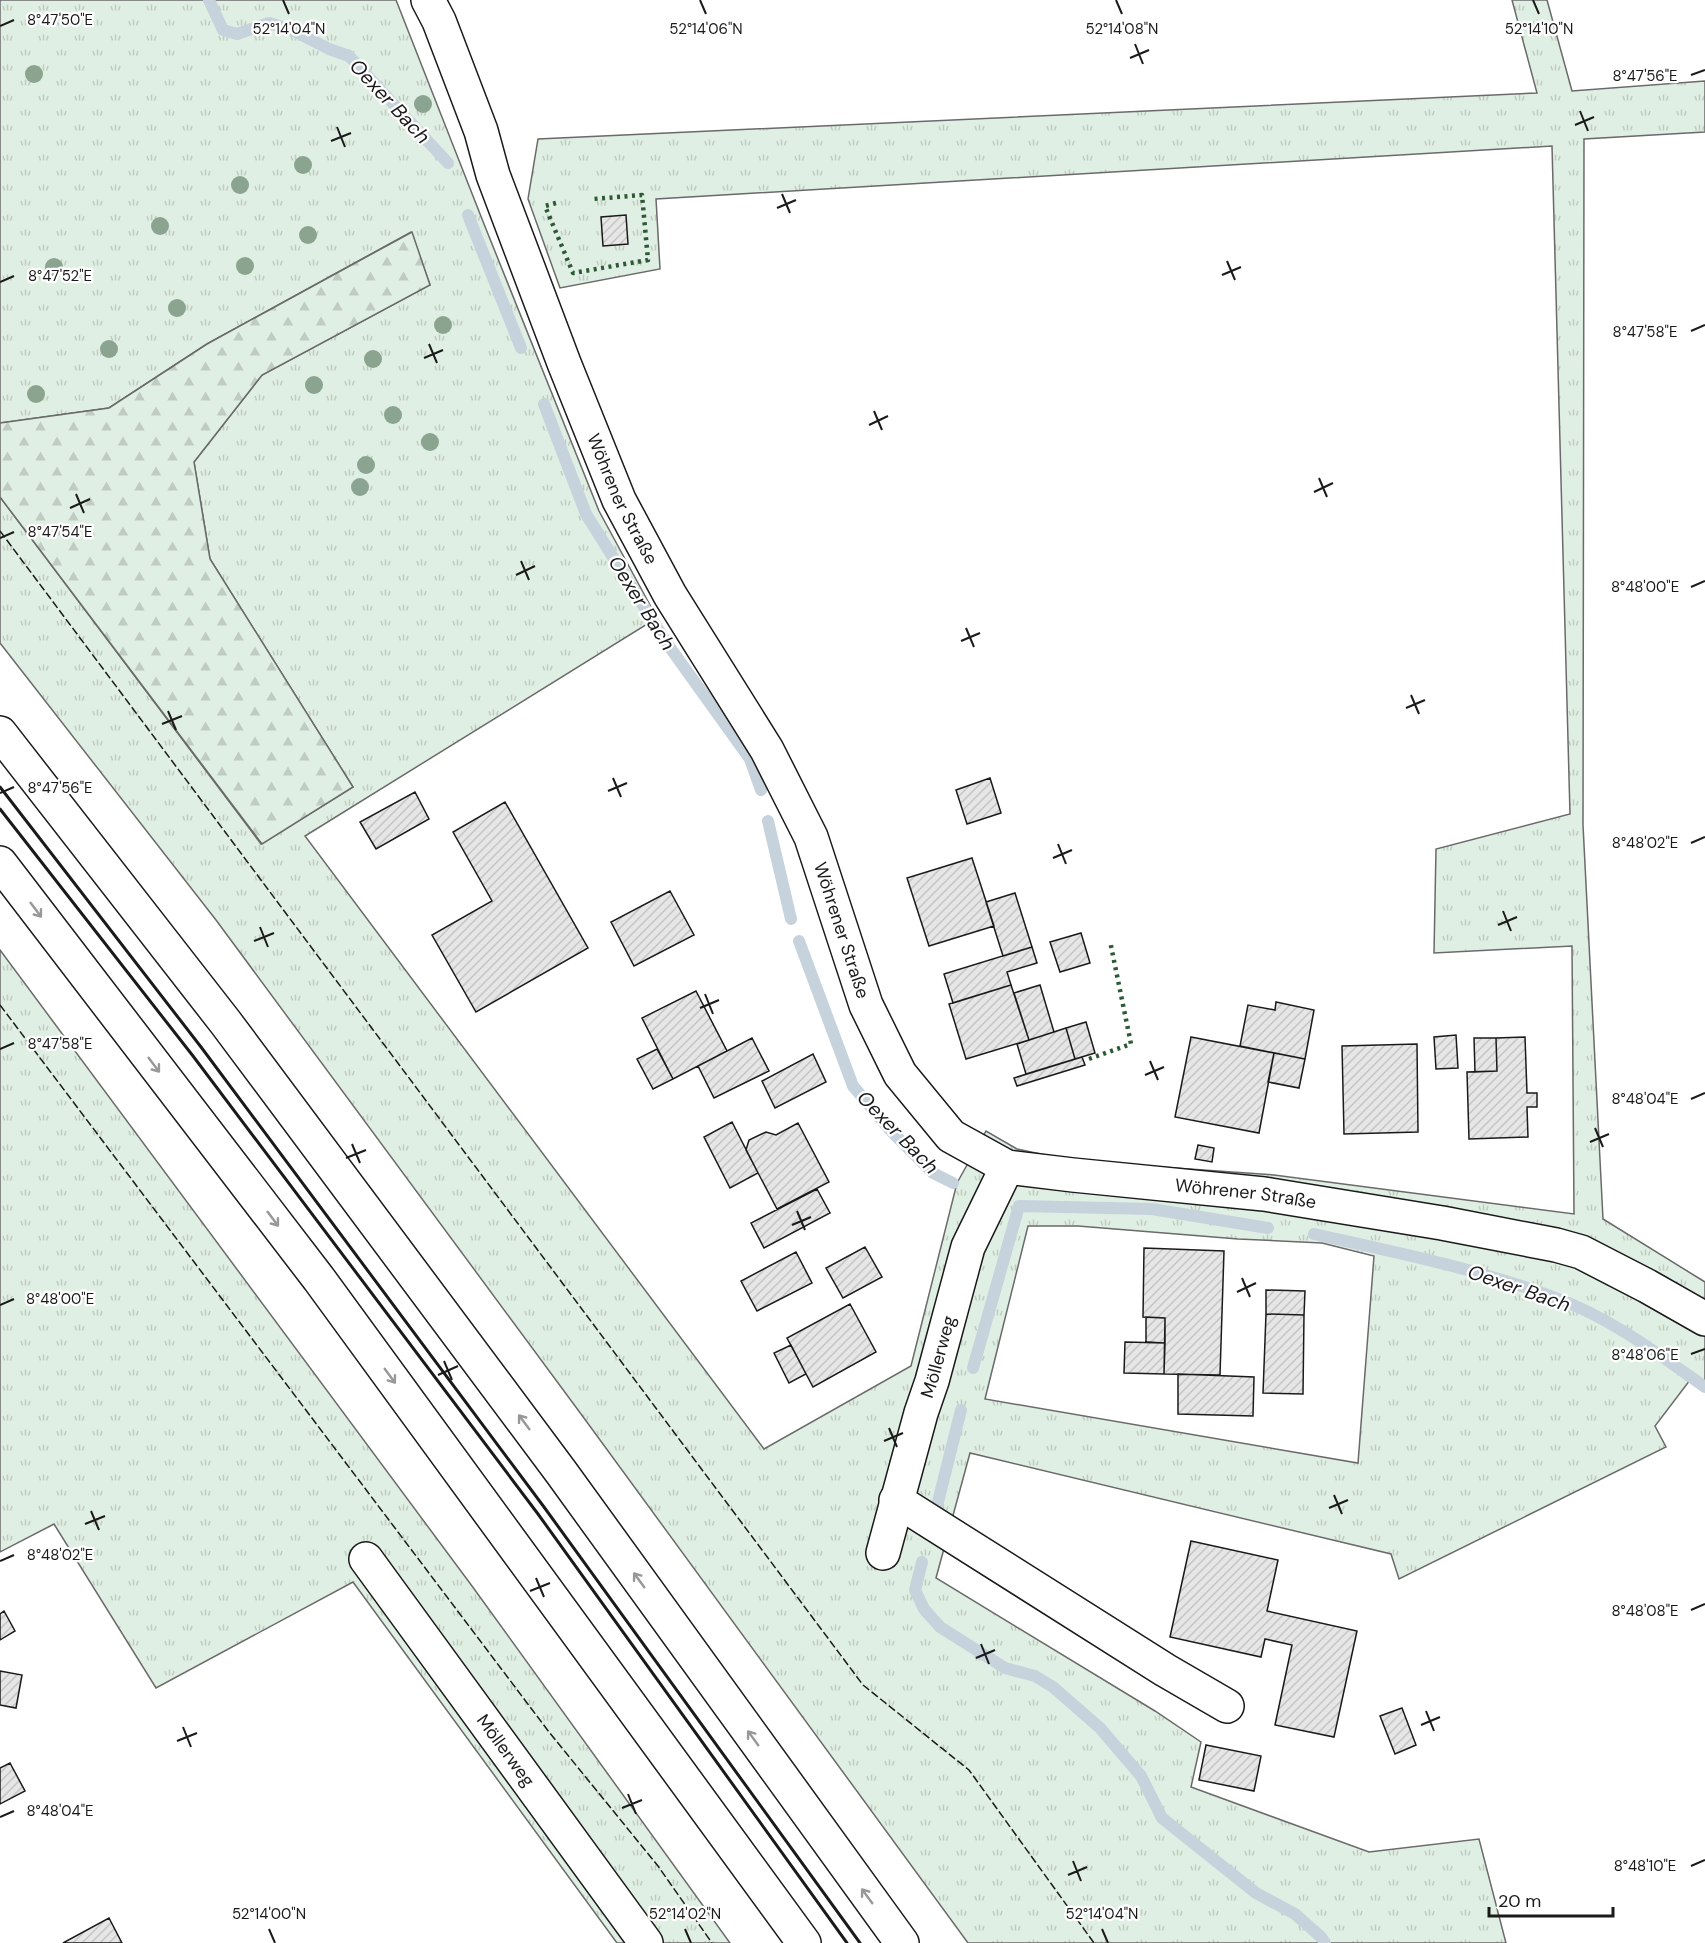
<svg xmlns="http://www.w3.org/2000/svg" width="1705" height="1943" viewBox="0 0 1705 1943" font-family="'DM Sans',sans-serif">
	<defs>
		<pattern id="grass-tufts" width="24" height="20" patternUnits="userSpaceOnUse" patternTransform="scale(1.5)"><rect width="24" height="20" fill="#e0efe3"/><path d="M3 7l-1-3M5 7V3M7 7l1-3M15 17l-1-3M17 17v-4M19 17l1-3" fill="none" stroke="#c0ccc2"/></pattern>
		<pattern id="forest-firs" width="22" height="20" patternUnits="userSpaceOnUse" patternTransform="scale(1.5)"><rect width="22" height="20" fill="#e0efe3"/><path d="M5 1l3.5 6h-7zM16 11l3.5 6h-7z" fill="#c0ccc2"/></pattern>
		<pattern id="building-hatch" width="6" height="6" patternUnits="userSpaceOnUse" patternTransform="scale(1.5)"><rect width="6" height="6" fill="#e6e6e6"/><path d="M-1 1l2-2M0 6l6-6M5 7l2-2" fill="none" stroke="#c5c5c5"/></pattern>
	</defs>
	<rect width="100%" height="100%" fill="#fff"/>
	<path fill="url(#grass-tufts)" stroke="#6a6a6a" stroke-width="1.5" fill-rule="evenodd" d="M0 0H396L482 219 599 511 657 618 305 836 764 1449 911 1366 957 1183 986 1131 1017 1149 1074 1161 1274 1175 1574 1214 1572 946 1434 953 1436 849 1570 814 1552 146 656 199 660 269 560 288 528 199 538 139 1537 93 1512 0H1547L1572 91 1705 81V132L1584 139 1583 825 1603 1219 1705 1282V1380H1690L1655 1426 1666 1447 1399 1579 1391 1554 970 1453 936 1578 1155 1711 1201 1742 1191 1787 1369 1852 1479 1839 1506 1943H968L581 1414 216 920 0 643V497L261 844 353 787 210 559 194 462 262 375 430 285 411 232 207 344 109 408 0 423ZM1028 1226H1078L1238 1239 1322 1243 1374 1256 1358 1463 985 1399Z
		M0 950 472 1586 730 1943H617L353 1582 156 1688 54 1524 0 1552Z"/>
	<path fill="url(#forest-firs)" stroke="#6a6a6a" stroke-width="1.5" d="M412 232 430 285 262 375 194 462 210 559 353 787 262 844 0 497V423L109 408 207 344Z"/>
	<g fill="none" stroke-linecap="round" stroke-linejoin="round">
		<path stroke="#c6d2dc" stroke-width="12" d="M209 0 223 30 237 34 269 23 292 30 329 49 349 56 448 163
			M468 215 521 348
			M544 404 586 514 666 642 750 759 761 790
			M768 821 791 919
			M799 941 853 1086 892 1132 933 1173 953 1183
			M1314 1234C1395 1252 1478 1269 1556 1298 1611 1318 1658 1354 1705 1387
			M973 1368 1019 1206 1152 1209 1268 1228
			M937 1506 961 1410
			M922 1562 915 1590 924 1609 940 1627 1005 1668 1035 1676 1053 1687 1100 1728 1141 1776 1162 1818 1256 1893 1295 1914 1321 1937 1325 1943"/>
	</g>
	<path fill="url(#building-hatch)" stroke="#1a1a1a" stroke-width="1.5" d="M626 215 628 244 603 246 601 217Z
		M990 778 1001 813 967 824 956 790Z
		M415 792 429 819 376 849 360 822Z
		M505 802 588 948 476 1012 432 935 492 901 453 832Z
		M972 858 994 926 929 946 907 878Z
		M670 891 694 935 634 966 611 922Z
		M1015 893 1032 947 1003 956 986 902Z
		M1081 933 1090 963 1060 972 1050 942Z
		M1032 947 1037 963 1007 972 1011 985 953 1003 944 974Z
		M1011 985 1029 1040 966 1059 949 1004Z
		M1040 985 1054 1032 1029 1040 1014 993Z
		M696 991 727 1051 673 1079 642 1018Z
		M1276 1002 1314 1010 1305 1059 1240 1046 1248 1005 1275 1010Z
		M1086 1022 1095 1053 1075 1059 1066 1028Z
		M1066 1028 1075 1059 1026 1074 1017 1044Z
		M1456 1035 1458 1068 1436 1069 1434 1037Z
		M1191 1037 1274 1053 1259 1133 1175 1117Z
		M1525 1037 1527 1093H1537V1107H1527L1528 1137 1469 1139 1467 1072 1497 1071 1496 1038Z
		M752 1038 769 1071 714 1098 698 1066Z
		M1474 1038H1496L1497 1071 1475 1072Z
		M1417 1044 1418 1132 1344 1134 1342 1046Z
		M657 1049 673 1079 653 1089 637 1059Z
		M1274 1053 1305 1059 1299 1088 1268 1082Z
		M813 1054 826 1082 775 1108 762 1081Z
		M1082 1057 1085 1065 1017 1086 1014 1078Z
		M732 1122 758 1173 730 1188 704 1137Z
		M798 1123 829 1182 777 1209 746 1150 749 1140 766 1132 776 1135Z
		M1198 1145 1214 1148 1212 1162 1195 1159Z
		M817 1189 830 1213 764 1248 751 1223Z
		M865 1247 882 1277 843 1298 826 1268Z
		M1144 1248 1224 1251 1220 1375 1164 1374 1165 1318 1143 1317Z
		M796 1252 812 1283 757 1311 741 1281Z
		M1266 1290 1305 1291 1304 1315 1266 1314Z
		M850 1304 876 1352 813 1387 787 1338Z
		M1266 1314 1304 1315 1303 1394 1263 1393Z
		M1146 1317 1165 1318V1343L1146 1342Z
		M1125 1342 1165 1343 1164 1374 1124 1373Z
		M791 1345 806 1374 789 1383 774 1353Z
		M1178 1374 1254 1377 1253 1416 1178 1414Z
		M1191 1541 1278 1560 1267 1611 1357 1631 1334 1737 1275 1725 1292 1645 1265 1639 1261 1657 1170 1637Z
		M4 1611 15 1631 0 1640V1614Z
		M0 1671 22 1675 16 1708 0 1705Z
		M1402 1708 1416 1745 1395 1754 1380 1716Z
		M1206 1745 1261 1756 1254 1791 1199 1780Z
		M10 1763 25 1791 0 1804V1768Z
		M109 1918 122 1943H63Z"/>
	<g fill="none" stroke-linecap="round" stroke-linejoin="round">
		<g stroke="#1a1a1a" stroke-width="36">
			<g id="minor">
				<path id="s1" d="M428 0 439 21 481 131 493 175 564 363 619 500 670 595 767 750 811 837 866 1005 900 1074 951 1136 1007 1167 1073 1175 1264 1194 1442 1223 1556 1245 1581 1252 1647 1286 1705 1319"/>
				<path d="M896 1500 1165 1670 1227 1706"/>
				<path id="s2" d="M883 1553 921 1413 932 1381 968 1247 1007 1167"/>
				<path id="s3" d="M366 1559 646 1943"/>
			</g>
		</g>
		<g stroke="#1a1a1a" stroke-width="36">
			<path id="highway" d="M0 733 226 1023 561 1472 902 1943
				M0 863 319 1279 804 1943"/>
		</g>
		<use href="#minor" stroke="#fff" stroke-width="33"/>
		<use href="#highway" stroke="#fff" stroke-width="33"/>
		<path stroke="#2b5a34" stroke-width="4.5" stroke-dasharray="3 4.5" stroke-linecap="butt" d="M556 203 545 206 573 273 648 260 642 195 593 199
			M1089 1059 1131 1044 1110 941"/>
		<path stroke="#1a1a1a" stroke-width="1.5" stroke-dasharray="8 3" stroke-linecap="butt" d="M0 531 863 1685 969 1770 1094 1943
			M0 1005 549 1732 658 1866 712 1943"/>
		<path stroke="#1a1a1a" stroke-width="3" d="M0 787 201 1047 544 1507 860 1943
			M0 809 193 1056 538 1514 847 1943"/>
	</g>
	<g fill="#8aa48f">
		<circle cx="34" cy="74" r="9"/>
		<circle cx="423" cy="104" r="9"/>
		<circle cx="303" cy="165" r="9"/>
		<circle cx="240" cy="185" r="9"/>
		<circle cx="160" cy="226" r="9"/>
		<circle cx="308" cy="235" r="9"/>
		<circle cx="245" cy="266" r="9"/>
		<circle cx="54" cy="267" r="9"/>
		<circle cx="177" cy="308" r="9"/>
		<circle cx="443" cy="325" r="9"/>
		<circle cx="109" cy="349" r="9"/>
		<circle cx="373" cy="359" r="9"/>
		<circle cx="314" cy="385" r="9"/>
		<circle cx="36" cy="394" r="9"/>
		<circle cx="393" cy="415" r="9"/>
		<circle cx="430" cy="442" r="9"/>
		<circle cx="366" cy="465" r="9"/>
		<circle cx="360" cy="487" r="9"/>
	</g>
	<defs><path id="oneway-shaft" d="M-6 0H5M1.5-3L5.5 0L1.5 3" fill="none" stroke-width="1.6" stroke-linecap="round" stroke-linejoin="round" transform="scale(1.5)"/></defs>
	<g stroke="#989898">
		<use href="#oneway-shaft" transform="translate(36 910) rotate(53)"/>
		<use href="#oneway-shaft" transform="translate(154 1065) rotate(53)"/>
		<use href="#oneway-shaft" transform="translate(273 1219) rotate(53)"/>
		<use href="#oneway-shaft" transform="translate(390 1376) rotate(54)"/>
		<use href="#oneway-shaft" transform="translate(524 1422) rotate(-127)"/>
		<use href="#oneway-shaft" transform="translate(639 1580) rotate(-126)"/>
		<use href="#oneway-shaft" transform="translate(753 1738) rotate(-126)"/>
		<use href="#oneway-shaft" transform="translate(867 1896) rotate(-126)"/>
	</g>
	<path fill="none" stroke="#1a1a1a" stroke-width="2" d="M283 0 289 14M700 0 706 14M1116 0 1122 14M1533 0 1539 14M0 26 14 20M1135 44 1143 64M1130 58 1149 50M1691 75 1705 70M1580 111 1588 131M1575 125 1594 117M337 127 345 147M331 141 351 133M782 194 790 213M777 208 796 200M1227 261 1235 280M1222 275 1241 267M0 282 14 276M1691 331 1705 325M429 344 437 363M424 358 443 350M874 411 882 430M869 425 888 416M1319 478 1327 497M1314 492 1333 483M76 494 84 513M70 508 90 499M0 538 14 532M521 561 529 580M516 575 535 566M1691 587 1705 581M966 628 974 647M961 641 980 633M1411 695 1419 714M1406 708 1425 700M168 711 176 730M162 724 182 716M613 778 621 797M608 791 627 783M0 793 14 787M1691 843 1705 837M1058 844 1066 864M1053 858 1072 850M1503 911 1511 931M1498 925 1517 917M260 927 268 947M254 941 274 933M705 994 713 1014M700 1008 719 1000M0 1049 14 1043M1150 1061 1158 1080M1145 1075 1164 1067M1691 1099 1705 1093M1595 1128 1603 1147M1590 1142 1609 1134M352 1144 360 1163M346 1158 366 1150M797 1211 805 1230M792 1225 811 1217M1242 1278 1250 1297M1237 1292 1256 1283M0 1305 14 1299M1691 1354 1705 1349M444 1361 452 1380M438 1375 458 1366M889 1428 897 1447M884 1441 903 1433M1334 1495 1342 1514M1329 1508 1348 1500M91 1511 99 1530M85 1524 105 1516M0 1561 14 1555M536 1578 544 1597M530 1591 550 1583M1691 1610 1705 1604M981 1644 989 1664M976 1658 995 1650M1426 1711 1434 1731M1421 1725 1440 1717M183 1727 191 1747M177 1741 197 1733M628 1794 636 1814M622 1808 642 1800M0 1817 14 1811M1073 1861 1081 1881M1691 1866 1705 1860M1068 1875 1087 1867M269 1929 275 1943M685 1929 691 1943M1102 1929 1108 1943"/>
	<g text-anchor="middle" stroke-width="4.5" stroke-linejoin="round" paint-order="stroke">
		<g font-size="18" fill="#1a1a1a" stroke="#fff">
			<text dy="6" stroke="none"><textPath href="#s1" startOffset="536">Wöhrener Straße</textPath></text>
			<text dy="6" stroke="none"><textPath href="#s1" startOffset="1022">Wöhrener Straße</textPath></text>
			<text dy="6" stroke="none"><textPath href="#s1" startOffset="1562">Wöhrener Straße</textPath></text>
			<text dy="6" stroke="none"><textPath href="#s2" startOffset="204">Möllerweg</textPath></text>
			<text dy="6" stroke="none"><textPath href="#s3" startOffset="237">Möllerweg</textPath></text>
		</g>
		<g font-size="20" font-style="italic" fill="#1a1a1a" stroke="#fff">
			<text transform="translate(390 101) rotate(47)" y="7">Oexer Bach</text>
			<text transform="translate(642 603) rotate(58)" y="7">Oexer Bach</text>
			<text transform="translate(898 1132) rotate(46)" y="7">Oexer Bach</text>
			<text transform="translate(1519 1288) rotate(19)" y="7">Oexer Bach</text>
		</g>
	</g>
	<g font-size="15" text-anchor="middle" fill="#1a1a1a" stroke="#fff" stroke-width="4.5" stroke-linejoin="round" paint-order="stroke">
		<text x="60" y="25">8°47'50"E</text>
		<text x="289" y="34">52°14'04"N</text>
		<text x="1122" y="34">52°14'08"N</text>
		<text x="1539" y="34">52°14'10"N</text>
		<text x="706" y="34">52°14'06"N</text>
		<text x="1645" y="81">8°47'56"E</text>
		<text x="60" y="281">8°47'52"E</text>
		<text x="1645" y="337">8°47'58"E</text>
		<text x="60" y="537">8°47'54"E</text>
		<text x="1645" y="592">8°48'00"E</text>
		<text x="60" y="793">8°47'56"E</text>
		<text x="1645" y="848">8°48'02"E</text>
		<text x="60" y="1049">8°47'58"E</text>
		<text x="1645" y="1104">8°48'04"E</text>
		<text x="60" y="1304">8°48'00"E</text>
		<text x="1645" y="1360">8°48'06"E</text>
		<text x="60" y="1560">8°48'02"E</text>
		<text x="1645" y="1616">8°48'08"E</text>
		<text x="60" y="1816">8°48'04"E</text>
		<text x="1645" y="1871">8°48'10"E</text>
		<text x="269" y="1919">52°14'00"N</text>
		<text x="685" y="1919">52°14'02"N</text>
		<text x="1102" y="1919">52°14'04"N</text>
	</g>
	<path d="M1489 1907v9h124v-9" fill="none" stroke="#1a1a1a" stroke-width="3"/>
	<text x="1498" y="1907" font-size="18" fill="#1a1a1a" stroke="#ffffff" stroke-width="4.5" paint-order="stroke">20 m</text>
</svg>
